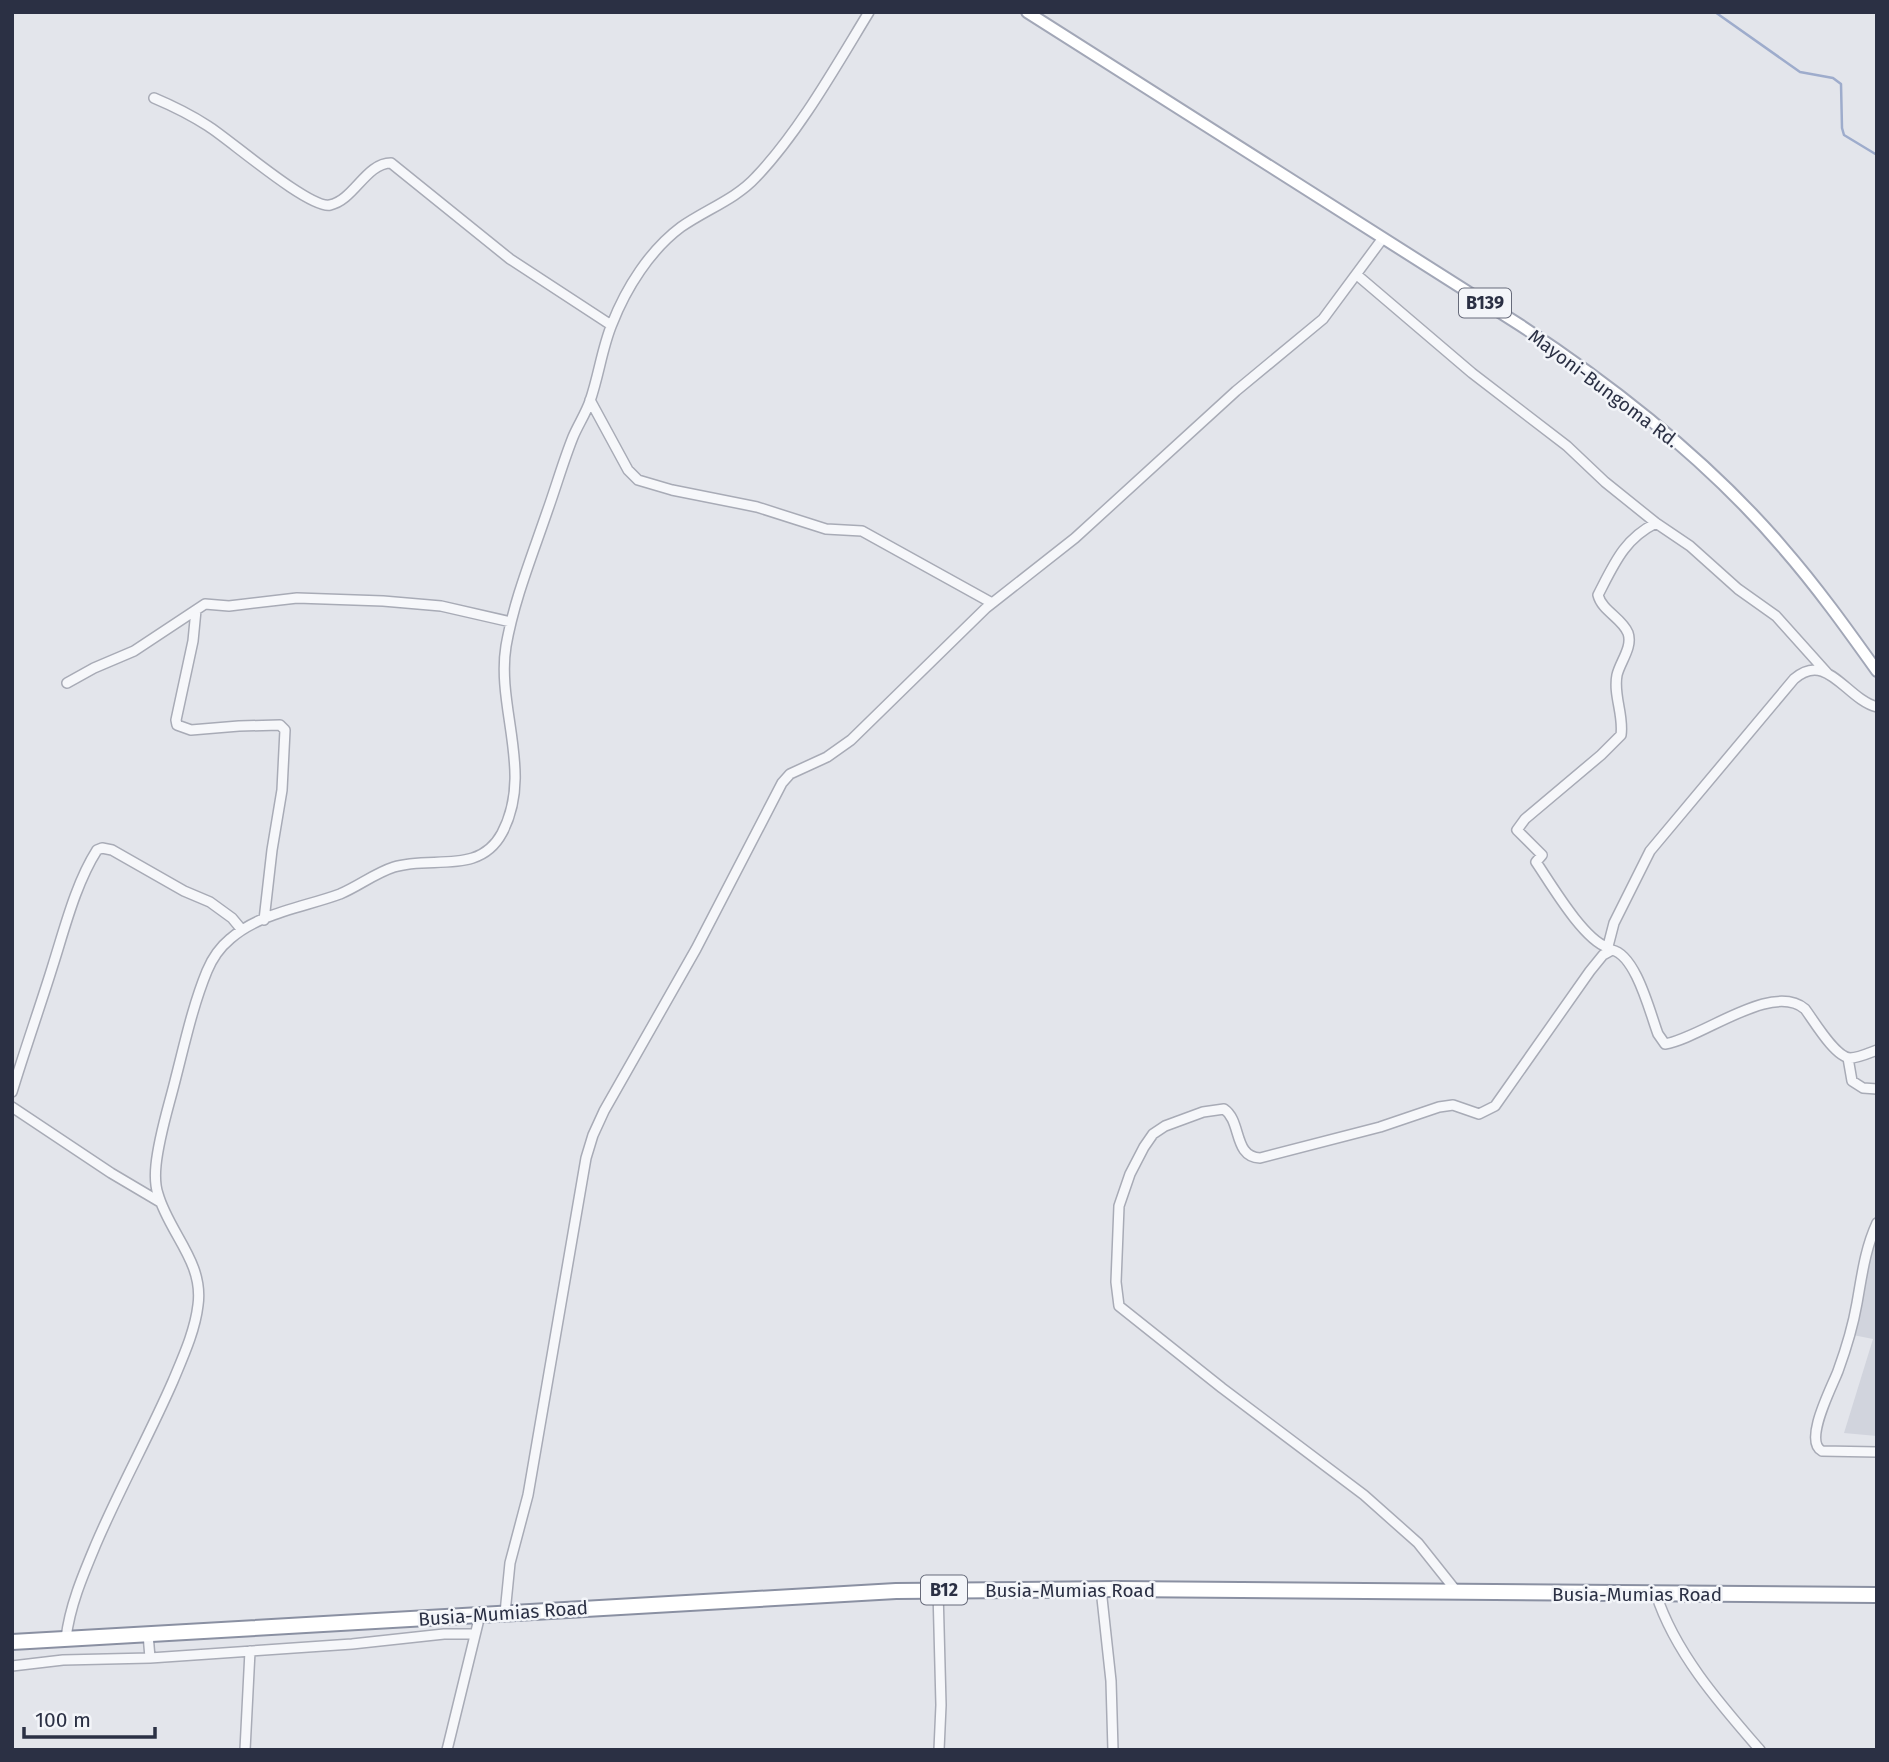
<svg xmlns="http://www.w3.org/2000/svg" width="1889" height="1762" viewBox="0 0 1889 1762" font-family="'Fira Sans',sans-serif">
	<rect width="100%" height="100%" fill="#e3e5eb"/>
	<path fill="#d1d4dd" d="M1877 1229V1436L1844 1433 1873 1339 1853 1335 1870 1245Z"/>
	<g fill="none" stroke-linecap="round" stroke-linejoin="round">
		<path stroke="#9eaccc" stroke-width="2.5" d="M1715 12 1800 72 1833 78 1841 84 1842 128 1844 135 1877 155"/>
		<g stroke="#a8abb6" stroke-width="12">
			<path id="minor" d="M154 98C173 106 191 115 208 126 229 139 309 209 330 205 354 200 366 163 391 163L510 259 611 325
				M1357 275 1472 373 1567 446 1605 482 1656 523 1690 546 1738 589 1776 616 1828 674
				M590 400 628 470 638 480 672 490 757 507 826 529 862 531 992 603
				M196 610 193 641 176 720 177 725 191 730 239 726 280 725 285 730 282 790 272 850 264 920
				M67 683 94 668 134 651 205 604 229 606 297 598 383 601 441 606 511 622
				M1607 947C1583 939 1551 884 1536 862L1542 855 1517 830 1525 819 1601 755 1621 735C1624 715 1613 695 1617 675 1620 662 1633 647 1628 633 1622 618 1602 611 1598 595 1614 564 1624 539 1656 523
				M1607 950 1614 923 1650 851 1794 679C1827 650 1846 699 1877 707
				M1848 1058 1852 1081 1863 1088 1877 1089
				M12 1092C25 1049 40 1007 53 965 65 927 76 883 97 850L102 848 112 850 184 891 210 902 232 918 242 930
				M12 1107 111 1173 160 1202
				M1877 1223C1865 1249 1862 1275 1857 1303 1853 1326 1846 1349 1838 1371 1832 1387 1803 1441 1822 1451L1877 1452
				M1101 1589 1111 1681 1113 1750
				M938 1590 941 1705 939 1750
				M1457 1592 1418 1543 1364 1495 1222 1388 1119 1306 1116 1282 1119 1206 1130 1174 1144 1147 1153 1134 1165 1126 1203 1112 1224 1109C1242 1121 1233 1157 1260 1158L1380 1127 1439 1107 1453 1105 1479 1114 1495 1106 1590 971 1603 955 1612 950C1636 955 1650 1013 1658 1034L1665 1044C1702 1038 1772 981 1805 1009 1814 1021 1835 1057 1850 1058 1858 1058 1869 1053 1877 1050
				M1656 1594C1675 1653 1720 1704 1760 1750
				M505 1613 510 1563 528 1495 586 1158 593 1135 604 1111 696 949 782 783 790 774 827 757 851 740 986 608 1075 538 1236 391 1323 319 1383 238
				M148 1634 150 1658
				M66 1638C70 1605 83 1575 96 1544 120 1488 149 1436 173 1381 183 1357 195 1331 198 1305 204 1262 169 1233 158 1194 155 1185 155 1175 156 1165 159 1135 169 1106 176 1077 185 1042 193 1005 207 971 212 959 219 948 230 939 259 913 305 907 340 894 359 886 375 873 394 867 431 855 479 876 502 833 534 773 496 708 506 646 514 600 532 556 547 512 556 487 563 462 573 437 578 425 586 413 590 401 599 375 602 348 612 324 626 288 650 250 681 227 705 210 736 199 756 177 799 132 836 66 869 12
				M12 1666 63 1660 150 1658 352 1644 444 1634H475
				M245 1750 250 1651
				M447 1750 480 1615"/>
		</g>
		<g stroke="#a2a7b7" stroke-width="14">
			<path id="major" d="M1027 12 1520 325C1616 388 1708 460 1783 548 1817 587 1847 629 1877 671"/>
		</g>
		<g stroke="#8a90a2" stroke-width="18">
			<path id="highway" d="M12 1642 896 1591 1118 1589 1877 1595"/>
		</g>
		<use href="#minor" stroke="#f6f7fa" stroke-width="9"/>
		<use href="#major" stroke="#fff" stroke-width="10"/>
		<use href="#highway" stroke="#fff" stroke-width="14"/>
	</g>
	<g text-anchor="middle" stroke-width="5" stroke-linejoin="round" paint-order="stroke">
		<g fill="#f3f5f9" stroke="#676b7a" stroke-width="2">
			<rect x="1459" y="288.5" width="52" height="29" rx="5"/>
			<rect x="921" y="1575.5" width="46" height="29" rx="5"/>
		</g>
		<g font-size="18" font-weight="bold" fill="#2b3044">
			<text x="1485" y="309">B139</text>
			<text x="944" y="1596">B12</text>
		</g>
		<g font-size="19" fill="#2b3044" stroke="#f3f5f9">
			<text transform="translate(1604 388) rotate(37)" y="7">Mayoni-Bungoma Rd.</text>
			<text x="1070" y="1597">Busia-Mumias Road</text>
			<text x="1637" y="1601">Busia-Mumias Road</text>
			<text transform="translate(503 1613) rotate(-4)" y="7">Busia-Mumias Road</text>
		</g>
	</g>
	<rect width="1889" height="1762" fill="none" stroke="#2b3044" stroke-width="28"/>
	<path d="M24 1727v10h131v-10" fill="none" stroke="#2b3044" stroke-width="3.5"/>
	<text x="35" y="1727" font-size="21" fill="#2b3044" stroke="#f3f5f9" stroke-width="5" paint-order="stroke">100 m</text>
</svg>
